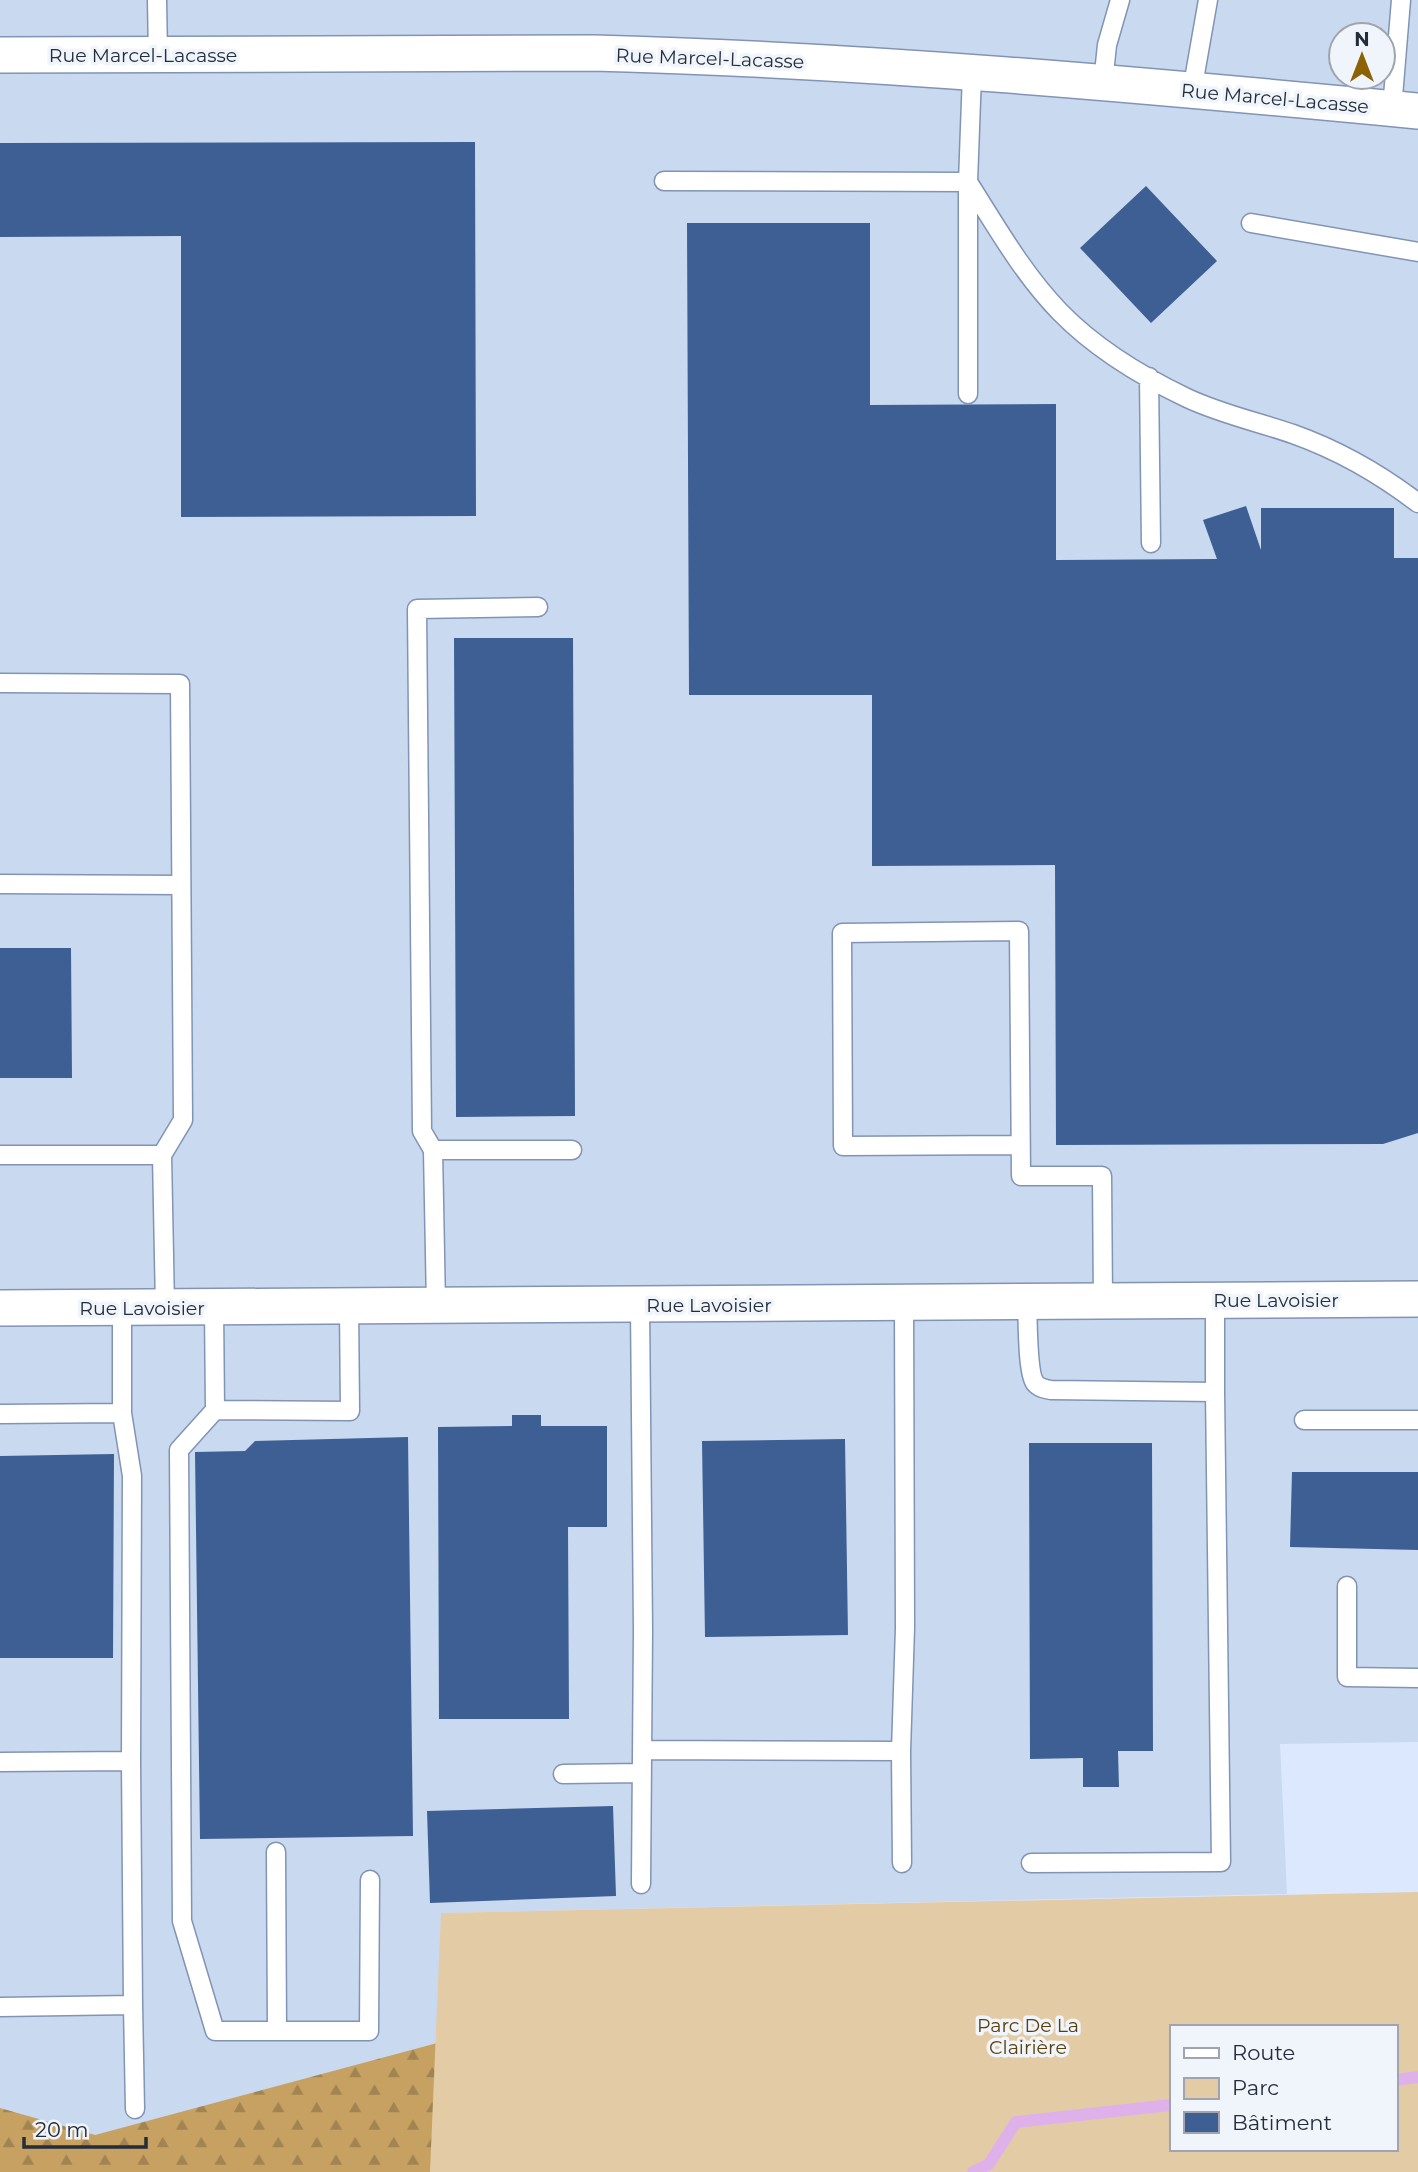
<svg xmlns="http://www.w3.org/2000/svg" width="1418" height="2172" viewBox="0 0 1418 2172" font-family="Montserrat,sans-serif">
	<defs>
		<pattern id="forest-firs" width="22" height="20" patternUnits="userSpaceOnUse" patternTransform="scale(1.75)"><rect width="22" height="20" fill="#c7a161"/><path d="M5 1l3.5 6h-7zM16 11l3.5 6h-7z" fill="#a18451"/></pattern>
	</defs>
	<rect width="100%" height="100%" fill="#dbe8fd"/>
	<path fill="#c9d9f0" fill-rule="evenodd" d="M0 0H1418V1742L1280 1744 1287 1894 442 1913 435 2077 152 2168 0 2125ZM1341 35H1383V77H1341Z"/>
	<path fill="url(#forest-firs)" d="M467 2035 454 2172H0V2108L95 2135Z"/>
	<path fill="#e3cca5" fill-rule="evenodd" d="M1418 1892V2172H430L441 1913ZM1171 2027H1395V2149H1171Z"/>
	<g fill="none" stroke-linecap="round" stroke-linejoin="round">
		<path stroke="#dfb1ea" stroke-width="12" d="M1395 2080 1418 2077
			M973 2172 989 2164 1016 2122 1171 2105"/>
	</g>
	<path fill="#3e5f93" d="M475 142 476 516 181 517V236L0 237V143Z
		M1146 186 1217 261 1151 323 1080 248Z
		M687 223H870V405L1056 404V560L1217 559 1203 520 1246 506 1261 550V508H1394V558H1418V1133L1383 1144 1056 1145 1055 865 872 866V695H689Z
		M454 638H573L575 1116 456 1117Z
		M0 948H71L72 1078H0Z
		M512 1415H541V1426H607V1527H568L569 1719H439L438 1427 512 1426Z
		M408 1437 413 1836 200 1839 195 1452 245 1451 255 1441Z
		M845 1439 848 1635 705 1637 702 1441Z
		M1029 1443H1152L1153 1751H1118L1119 1787H1083V1758L1030 1759Z
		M114 1454 113 1658H0V1456Z
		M1292 1472H1418V1550L1290 1547Z
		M613 1806 616 1896 430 1903 427 1811Z"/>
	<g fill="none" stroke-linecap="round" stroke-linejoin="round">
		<g stroke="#8194b4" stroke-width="21">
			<path id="lane" d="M157 0 158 55
				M1103 83 1107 45 1120 0
				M1192 91 1208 0
				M1392 109 1401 0
				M664 181 968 182 972 74
				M968 182C996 226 1023 274 1060 312 1095 348 1143 377 1187 398 1221 414 1258 422 1293 434 1338 450 1380 474 1418 503
				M968 182V394
				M1251 223 1418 252
				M1149 377 1151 543
				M0 683 180 684 183 1120 162 1155
				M0 884 181 885
				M1020 1145 843 1146 842 933 1019 931 1021 1176H1102L1103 1302
				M433 1150 422 1131 417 609 538 607
				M0 1155H162L165 1307
				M1027 1302C1028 1319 1027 1372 1035 1383 1039 1388 1045 1389 1051 1390L1215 1392V1300
				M640 1305 643 1631 641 1884
				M436 1306 433 1150H572
				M214 1307 215 1410 350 1411 349 1306
				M215 1410 179 1450 182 1921 215 2031H369L370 1880
				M0 1414 122 1413V1308
				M1304 1420H1418
				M1347 1586V1677L1418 1678
				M642 1750 901 1751 905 1628 904 1303
				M901 1751 902 1863
				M0 1762 131 1761 132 1476 122 1413
				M563 1774 642 1773
				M276 1852 277 2031
				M1031 1863 1221 1862 1215 1392
				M133 2005 135 2109
				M0 2007 133 2005 131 1761"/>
		</g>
		<g stroke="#8194b4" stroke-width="38">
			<path id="street" d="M0 55 594 53C869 60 1144 85 1418 111
				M0 1308 1418 1299"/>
		</g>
		<use href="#lane" stroke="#fff" stroke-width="18"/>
		<use href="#street" stroke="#fff" stroke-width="35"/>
	</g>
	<g text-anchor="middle" stroke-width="7" stroke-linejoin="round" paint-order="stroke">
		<g font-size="19" fill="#252d3a" stroke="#f0f4fb">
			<text x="143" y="62">Rue Marcel-Lacasse</text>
			<text transform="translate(710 58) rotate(2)" y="7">Rue Marcel-Lacasse</text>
			<text transform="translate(1275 98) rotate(5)" y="7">Rue Marcel-Lacasse</text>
			<text x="1276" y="1307">Rue Lavoisier</text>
			<text x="709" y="1312">Rue Lavoisier</text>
			<text x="142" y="1315">Rue Lavoisier</text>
		</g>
		<g font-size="19" fill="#5a400c" stroke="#f0f4fb">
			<text x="1028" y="2032">Parc De La<tspan x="1028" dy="22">Clairière</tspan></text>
		</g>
	</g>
	<rect x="1170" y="2025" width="228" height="126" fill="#f0f4fb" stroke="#9fa4ae" stroke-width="2"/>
	<rect x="1184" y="2048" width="35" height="10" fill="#ffffff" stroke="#9fa4ae" stroke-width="2"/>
	<text x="1232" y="2060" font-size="21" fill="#252d3a">Route</text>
	<rect x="1184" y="2078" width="35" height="21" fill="#e3cca5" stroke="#9fa4ae" stroke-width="2"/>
	<text x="1232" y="2095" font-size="21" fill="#252d3a">Parc</text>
	<rect x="1184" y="2112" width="35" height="21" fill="#3e5f93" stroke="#9fa4ae" stroke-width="2"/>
	<text x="1232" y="2130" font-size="21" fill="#252d3a">Bâtiment</text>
	<g transform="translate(1362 56)"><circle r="33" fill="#f0f4fb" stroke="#9fa4ae" stroke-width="2"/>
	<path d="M0-5L12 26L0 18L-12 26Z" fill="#8b6304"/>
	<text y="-10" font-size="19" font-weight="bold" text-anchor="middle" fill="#252d3a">N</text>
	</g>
	<path d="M24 2137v10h122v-10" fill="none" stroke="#252d3a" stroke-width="3.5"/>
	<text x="35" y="2137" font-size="21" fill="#252d3a" stroke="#f0f4fb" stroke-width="5" paint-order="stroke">20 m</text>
</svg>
